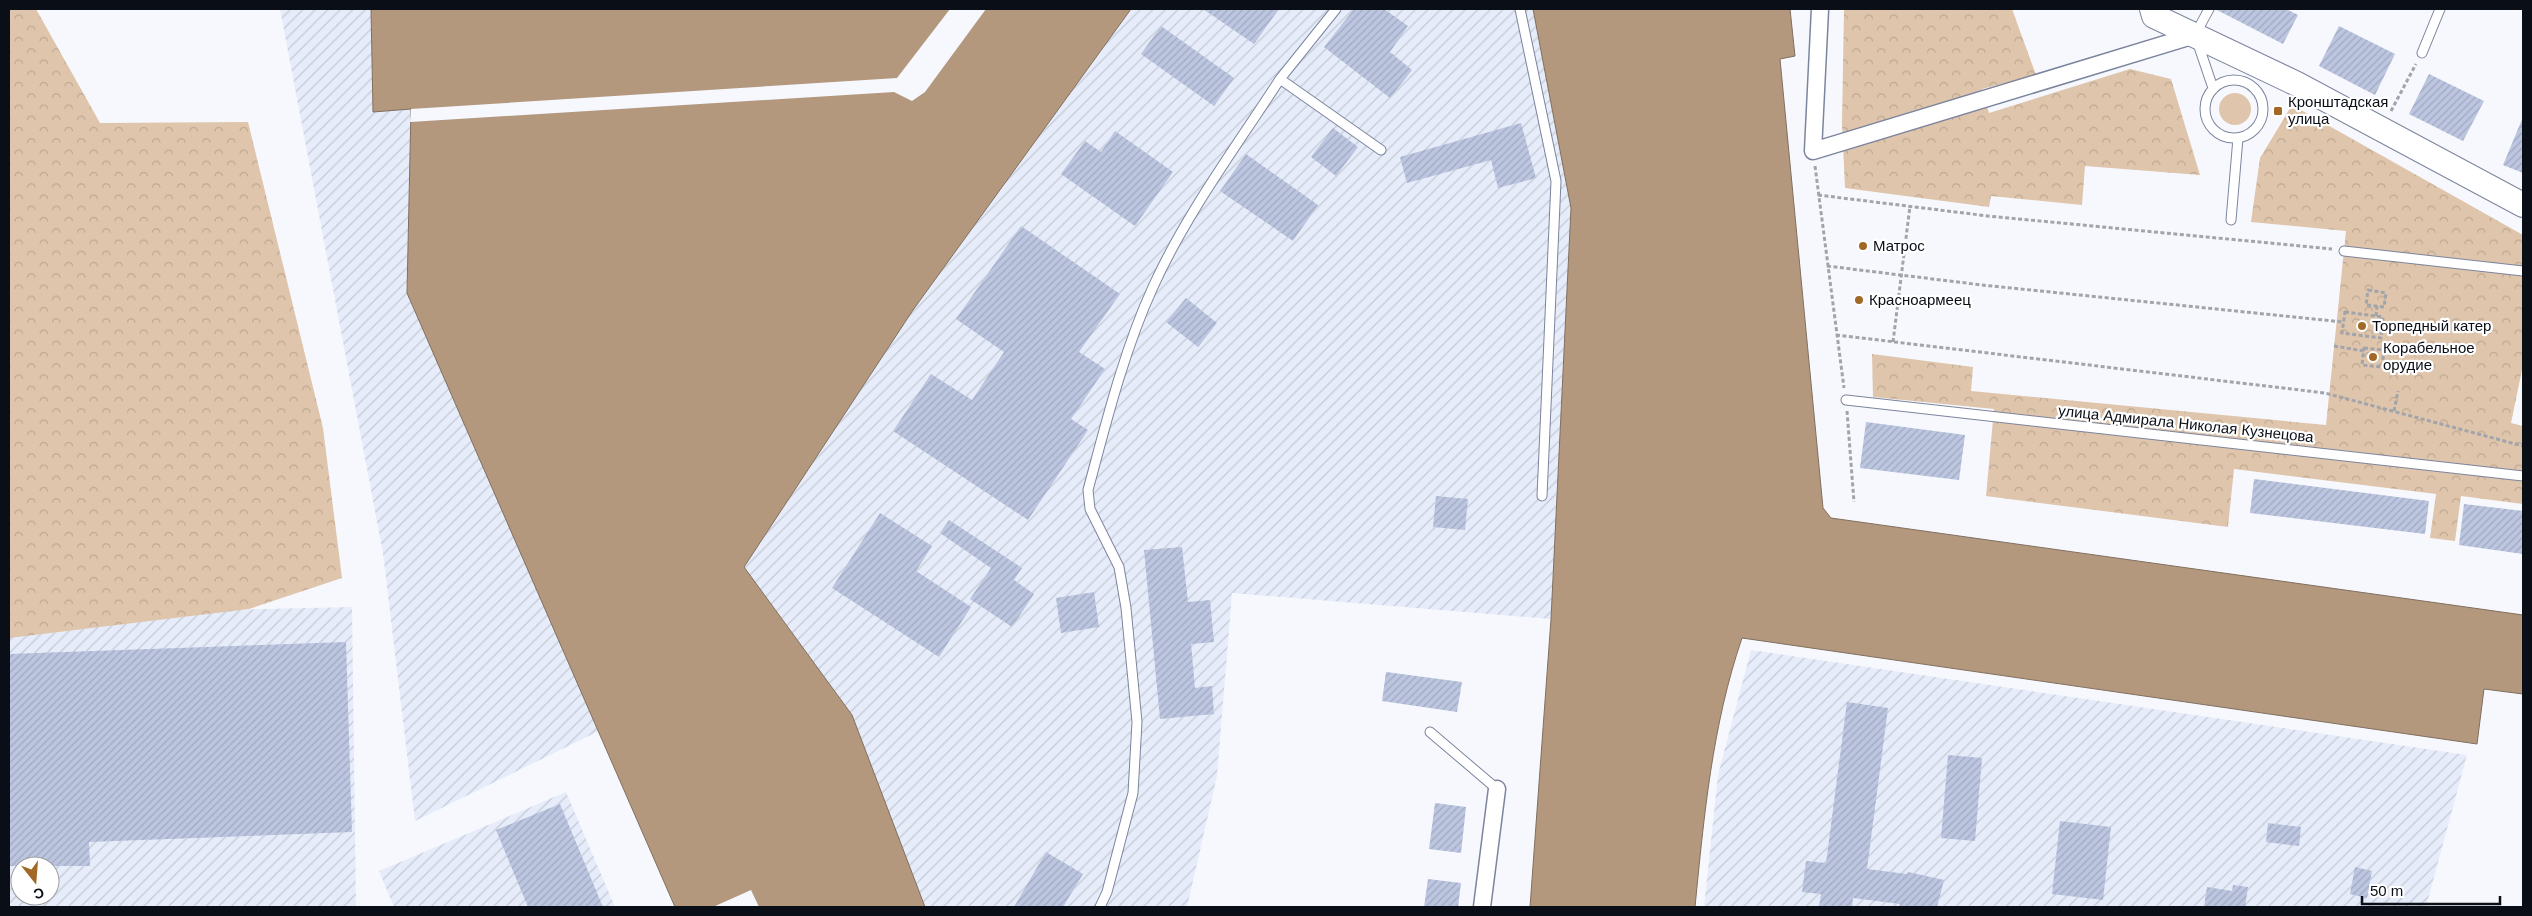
<svg xmlns="http://www.w3.org/2000/svg" width="2532" height="916" viewBox="0 0 2532 916" font-family="Helvetica,sans-serif">
	<defs>
		<pattern id="industrial-furrows" width="10" height="10" patternUnits="userSpaceOnUse" patternTransform="scale(1.25)"><rect width="10" height="10" fill="#e6ecf9"/><path d="M-1 1l2-2M0 10L10 0M9 11l2-2" fill="none" stroke="#c4c9d5"/></pattern>
		<pattern id="forest-crowns" width="20" height="18" patternUnits="userSpaceOnUse" patternTransform="scale(1.25)"><rect width="20" height="18" fill="#dfc5ab"/><path d="M2 6a3 3 0 1 1 6 0M12 15a3 3 0 1 1 6 0" fill="none" stroke="#bea892"/></pattern>
		<pattern id="building-hatch" width="6" height="6" patternUnits="userSpaceOnUse" patternTransform="scale(1.25)"><rect width="6" height="6" fill="#bcc6e0"/><path d="M-1 1l2-2M0 6l6-6M5 7l2-2" fill="none" stroke="#a0a9bf"/></pattern>
	</defs>
	<rect width="100%" height="100%" fill="#f6f8fe"/>
	<path fill="url(#industrial-furrows)" fill-rule="evenodd" d="M280 9H371L373 111 411 109 407 293 599 731 415 821 383 553Z
		M1131 9H1533L1571 208 1551 619 1232 593 1217 776 1187 907H925L852 715 744 567 913 310Z
		M352 607 356 907H9V615ZM20 866H50V896H20Z
		M1751 650 2467 755 2426 907H1704L1718 775Z
		M566 792 615 907H394L379 871Z"/>
	<path fill="#dfc5ab" d="M2219 109a16 16 0 1 1 32 0a16 16 0 1 1-32 0Z"/>
	<path fill="url(#forest-crowns)" d="M9 9H36L100 123 248 122 323 428 342 578 249 609 9 638Z
		M1844 9H2012L2036 75 1982 89 1989 113 2130 69 2171 79 2200 175 2085 166 2082 205 1991 196 1989 207 1845 188 1842 123Z
		M2292 105 2523 235V365L2511 423 2523 426V504L2461 496 2455 541 2430 538 2436 494 2234 469 2228 527 1986 496 1994 409 1873 397 1872 354 1973 367 1971 391 2326 425 2346 231 2251 222 2260 158Z"/>
	<path fill="#b3987e" stroke="#806f5f" d="M371 9H1131L913 310 744 567 852 715 925 907H675L407 293 411 109 373 112Z
		M1533 9H1790L1795 56 1780 59 1823 508 1831 518 2523 615V694L2484 689 2477 744 1742 638C1712 726 1704 816 1695 907H1530L1551 619 1571 208Z"/>
	<path fill="#f6f8fe" d="M950 9H986L925 92 912 101 894 92 410 122 411 109 897 78Z
		M751 890 759 907H713Z"/>
	<path fill="url(#building-hatch)" d="M1203 9H1279L1254 44Z
		M1354 9H1384L1408 26 1390 52 1412 70 1390 98 1324 47Z
		M2215 9H2286L2298 15 2283 44Z
		M1161 26 1234 78 1214 106 1141 54Z
		M2339 26 2395 54 2375 95 2319 66Z
		M2429 74 2484 101 2463 141 2409 114Z
		M2523 117V173L2503 165Z
		M1521 123 1536 178 1498 188 1491 160 1407 183 1400 157Z
		M1333 128 1358 147 1336 176 1311 157Z
		M1115 131 1173 172 1135 226 1061 174 1085 141 1101 152Z
		M1246 154 1318 205 1293 241 1220 191Z
		M1021 226 1120 294 1079 352 1105 369 1071 419 1088 430 1028 520 893 431 931 374 972 400 1004 352 956 319Z
		M1186 298 1217 323 1198 347 1166 322Z
		M1866 422 1965 435 1959 480 1860 468Z
		M2254 479 2429 501 2425 534 2250 513Z
		M1436 496 1468 499 1465 530 1433 527Z
		M2464 504 2523 511V554L2459 545Z
		M880 513 932 546 916 571 971 607 939 657 832 588Z
		M949 520 1022 568 1014 580 1034 594 1012 627 970 599 991 568 940 533Z
		M1182 547 1188 602 1210 600 1214 642 1191 644 1195 688 1212 686 1214 714 1160 719 1144 550Z
		M1094 592 1099 627 1061 633 1056 598Z
		M346 642 352 832 89 842 90 866H9V654Z
		M1386 672 1462 682 1457 712 1382 701Z
		M1847 702 1888 708 1867 869 1907 874 1908 872 1944 880 1937 907H1899L1900 904 1853 898 1852 907H1819L1821 894 1802 892 1806 861 1826 863Z
		M1948 755 1982 758 1975 841 1941 838Z
		M1435 803 1466 807 1461 853 1429 849Z
		M560 804 603 907H528L496 830Z
		M2060 821 2111 827 2103 900 2052 894Z
		M2268 823 2301 827 2299 846 2266 842Z
		M1046 852 1083 874 1063 907H1014Z
		M2355 867 2372 871 2367 898 2350 894Z
		M1428 879 1461 883 1458 907H1424Z
		M2233 885 2248 887 2245 907H2204L2207 887 2232 891Z"/>
	<g fill="none" stroke-linecap="round" stroke-linejoin="round">
		<g stroke="#7c859d" stroke-width="11">
			<path id="lane" d="M1520 9 1556 181 1542 496
				M2209 9 2195 35 2213 88
				M2422 53 2440 9
				M1280 79 1336 9
				M2205 109a29 29 0 1 1 58 0a29 29 0 1 1-58 0Z
				M2231 220 2238 138
				M2344 251 2523 271
				M1846 400 2523 476
				M1430 732 1497 789
				M1100 907 1107 892 1133 793 1137 722 1126 608 1119 567 1090 509 1088 490C1106 423 1124 350 1153 287 1186 214 1236 147 1280 79L1381 150"/>
		</g>
		<g stroke="#7c859d" stroke-width="19">
			<path id="street" d="M1820 9 1813 151 2195 35
				M1482 907 1497 789"/>
		</g>
		<g stroke="#7c859d" stroke-width="26">
			<path id="secondary" d="M2152 9 2154 16 2297 84 2523 205"/>
		</g>
		<path stroke="#a2a4ab" stroke-width="3" stroke-dasharray="4 2.5" stroke-linecap="butt" d="M2391 111 2416 64
			M1815 166 1844 388
			M1818 195 1988 216 2332 249
			M1827 266 1982 285 2343 322
			M2368 290 2386 293 2384 307 2366 305Z
			M2345 312 2383 317 2381 338 2342 333Z
			M2376 316 2377 306
			M1836 335 2325 393 2523 446
			M1893 342 1910 206
			M2334 346 2364 351
			M2364 348 2384 350 2382 367 2362 365Z
			M1847 411 1854 502
			M2394 411 2398 391"/>
		<use href="#lane" stroke="#fff" stroke-width="9"/>
		<use href="#street" stroke="#fff" stroke-width="16"/>
		<use href="#secondary" stroke="#fff" stroke-width="24"/>
	</g>
	<g fill="#a16925" stroke="#fff" stroke-width="2">
		<rect x="2273" y="106" width="10" height="10" rx="2.5"/>
		<circle cx="1863" cy="246" r="5"/>
		<circle cx="1859" cy="300" r="5"/>
		<circle cx="2362" cy="326" r="5"/>
		<circle cx="2373" cy="357" r="5"/>
	</g>
	<g text-anchor="middle" stroke-width="4.5" stroke-linejoin="round" paint-order="stroke">
		<g font-size="15" fill="#0a0e16" stroke="#fff" text-anchor="start">
			<text x="2288" y="107">Кронштадская<tspan x="2288" dy="17">улица</tspan></text>
			<text x="1873" y="251">Матрос</text>
			<text x="1869" y="305">Красноармеец</text>
			<text x="2372" y="331">Торпедный катер</text>
			<text x="2383" y="353">Корабельное<tspan x="2383" dy="17">орудие</tspan></text>
		</g>
		<g font-size="15" fill="#0a0e16" stroke="#fff">
			<text transform="translate(2186 424) rotate(6)" y="5">улица Адмирала Николая Кузнецова</text>
		</g>
	</g>
	<rect width="2532" height="916" fill="none" stroke="#0a0e16" stroke-width="20"/>
	<g transform="translate(35 881) rotate(163)"><circle r="24" fill="#ffffff" stroke="#9d9fa2"/>
	<path d="M0-4L9 19L0 12L-9 19Z" fill="#a16925"/>
	<text y="-8" font-size="14" font-weight="bold" text-anchor="middle" fill="#0a0e16">С</text>
	</g>
	<path d="M2362 896v8h138v-8" fill="none" stroke="#0a0e16" stroke-width="2.5"/>
	<text x="2370" y="896" font-size="15" fill="#0a0e16" stroke="#ffffff" stroke-width="4" paint-order="stroke">50 m</text>
</svg>
